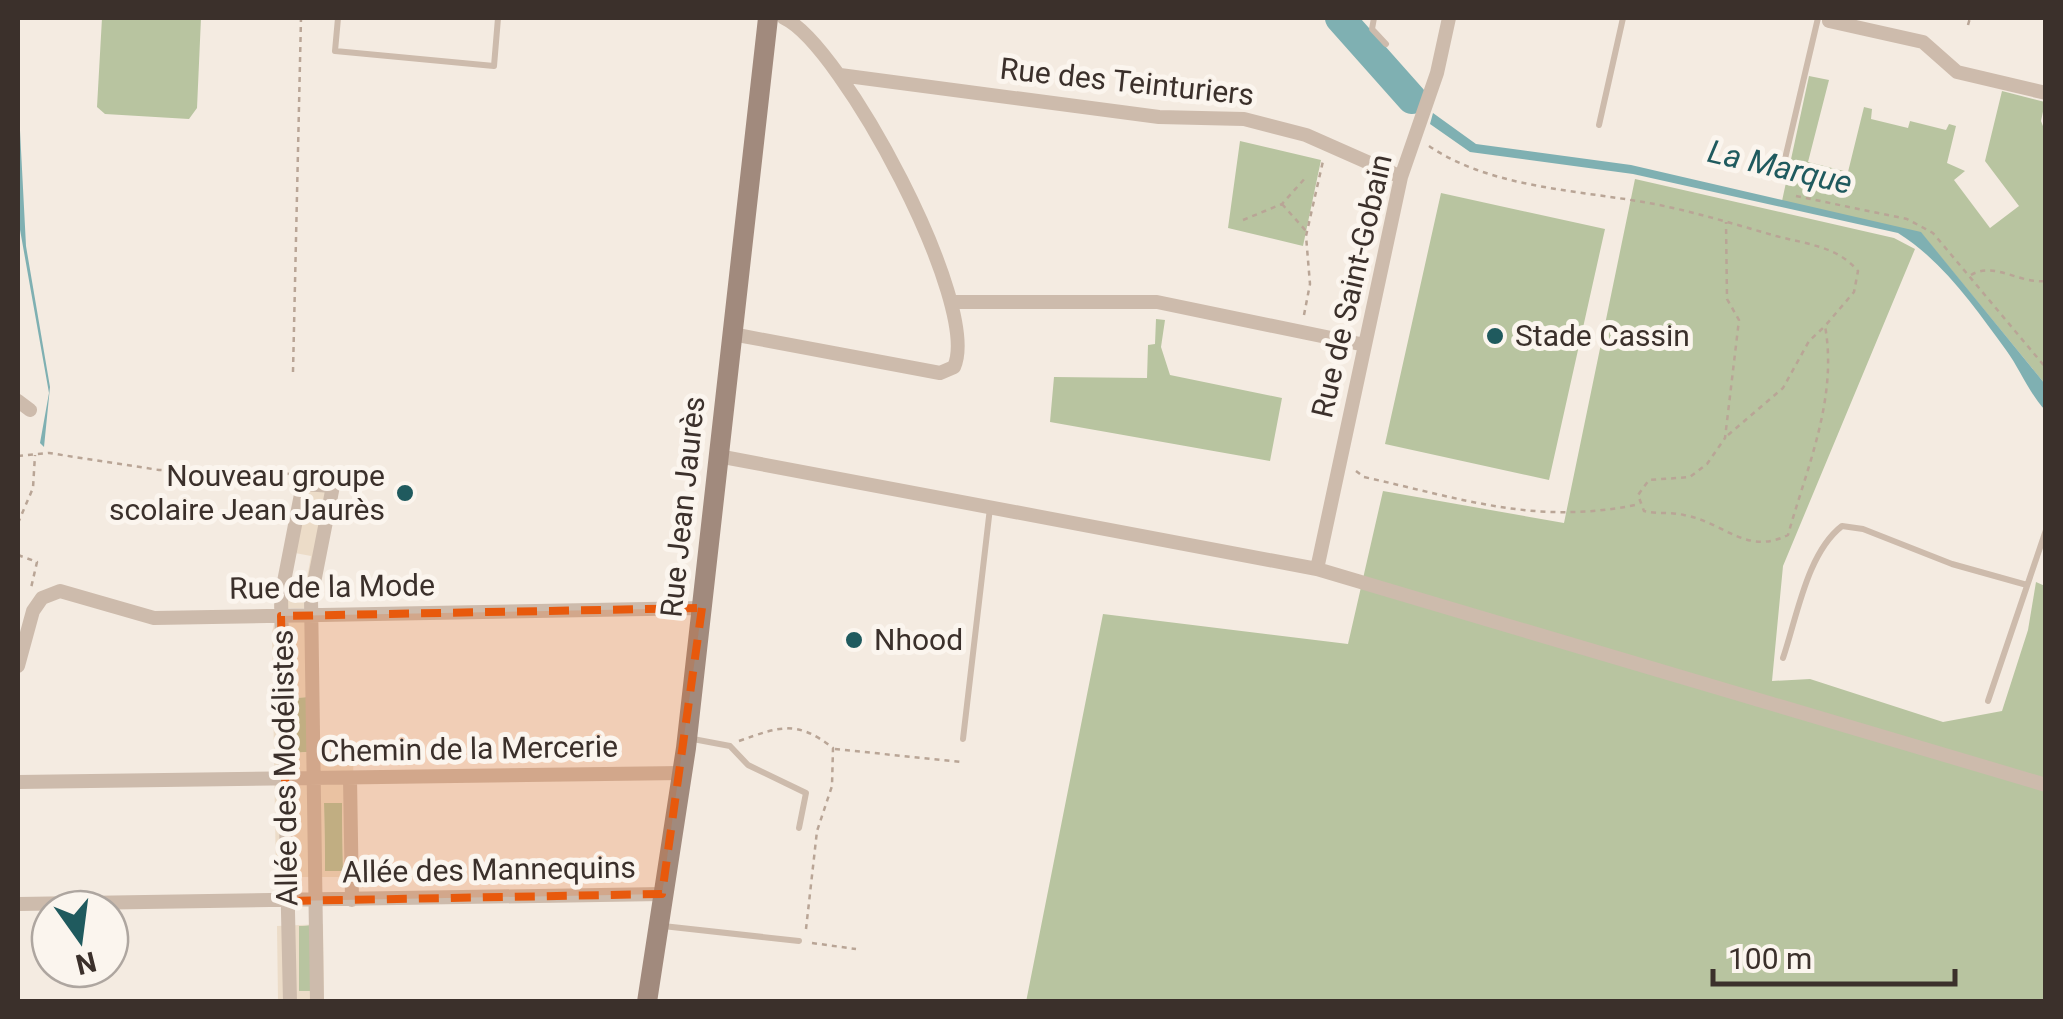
<svg xmlns="http://www.w3.org/2000/svg" width="2063" height="1019" viewBox="0 0 2063 1019" font-family="Roboto,sans-serif">
	<rect width="100%" height="100%" fill="#f4ebe1"/>
	<path fill="#b8c4a0" d="M102 18H201L197 108 189 119 105 114 97 107Z
		M1809 76 1829 80 1808 162 1848 172 1864 107 1872 109 1871 119 1908 128 1910 121 1946 130 1949 124 1956 126 1947 163 1965 171 1954 180 1990 228 2019 206 1985 161 2002 91 2045 102 2041 121 2046 134 2045 384 1922 234 1782 201Z
		M1240 141 1321 160 1303 246 1228 228Z
		M1635 179 1894 238 1915 249 1783 566 1772 681 1810 679 1943 722 2002 711 2028 630 2036 582 2045 586V1001L1026 1002 1103 614 1348 644 1383 491 1564 523Z
		M1441 193 1605 229 1549 480 1385 444Z
		M1156 319 1165 320 1161 347 1170 375 1282 398 1270 461 1050 422 1054 377 1147 378 1148 345 1155 344Z
		M308 697V752L294 753 293 698Z
		M324 802H342L343 871 325 872Z
		M311 925 313 991H299V926Z"/>
	<path fill="#ecdcc8" fill-rule="evenodd" d="M339 477 316 608H274L298 479ZM295 553 311 556 304 594 289 591Z
		M318 619 319 753H353L355 877H276L272 632 275 620ZM307 697 308 752 294 753 293 698ZM324 803H342L343 871H325Z
		M323 924 324 1001H278L277 926ZM311 925 312 991H299V926Z"/>
	<path fill="#7fb0b2" d="M18 92 26 246 50 387 44 447 40 443 49 393 19 224Z
		M1433 113 1476 144 1631 165 1921 232 2045 384V410C2029 393 2020 369 2006 350 1976 309 1942 260 1898 233L1633 174 1470 152 1430 124Z"/>
	<g fill="none" stroke-linecap="round" stroke-linejoin="round">
		<path stroke="#7fb0b2" stroke-width="30" d="M1340 18 1412 99"/>
		<path stroke="#b9a596" stroke-width="2.5" stroke-dasharray="5 5" stroke-linecap="butt" d="M1968 25 1970 18
			M1429 146C1491 188 1577 190 1649 203 1692 211 1734 224 1776 236 1806 244 1837 246 1858 271L1854 292 1825 326C1838 398 1807 467 1788 535 1746 556 1724 522 1684 515 1671 512 1657 514 1644 511L1638 495 1649 480 1690 477 1707 464 1725 438 1739 320 1727 299 1726 222
			M1796 196 1907 219 1933 233 2046 368
			M1282 204 1306 231
			M1243 220 1282 204 1307 176
			M1971 275C1994 261 2019 284 2046 281
			M1304 315 1310 284 1306 236 1323 161
			M293 372 301 18
			M1728 435 1783 388 1809 341 1824 327
			M18 456 49 453 159 470 292 474
			M1356 471 1364 477C1463 499 1538 526 1640 504
			M18 523 33 488 35 455
			M18 555 37 562 31 588
			M739 741C781 726 797 720 833 748L832 786 817 831 806 929
			M835 749 961 762
			M812 943 856 949"/>
		<path stroke="#cdbbac" stroke-width="6" d="M338 18 335 51 494 66 498 18
			M1374 18 1372 29 1386 44
			M1599 125 1623 18
			M1784 163 1818 18
			M1783 658C1797 617 1807 553 1842 526L1863 529 1952 564 2027 585
			M1988 701 2046 530
			M693 739 730 746 748 765 806 793 799 828
			M963 739 990 508
			M663 926 799 941"/>
		<path stroke="#cdbbac" stroke-width="14" d="M1829 21 1923 42 1957 72 2046 93
			M840 75 1159 117 1244 119 1306 135 1401 177
			M951 302H1157L1365 345
			M732 334 940 373 954 367C982 306 842 45 784 18
			M18 401 30 410
			M718 456 1317 569 2046 785
			M1317 569 1401 177 1437 73 1449 18
			M18 666 33 611 42 598 60 591 154 618 702 608
			M350 778 352 900
			M18 782 682 773
			M18 904 662 894
			M290 1002 281 597 303 484 333 486 311 598 317 1002"/>
		<path stroke="#a18a7d" stroke-width="20" d="M647 1002 686 748 768 18"/>
	</g>
	<path fill="#e8590c" fill-opacity="0.2" stroke="#e8590c" stroke-width="8" stroke-dasharray="20 12" stroke-linejoin="round" d="M702 608 662 894 288 901 281 616Z"/>
	<g fill="#1f5a5e" stroke="#fbf5ee" stroke-width="4">
		<circle cx="1495" cy="336" r="10"/>
		<circle cx="405" cy="493" r="10"/>
		<circle cx="854" cy="640" r="10"/>
	</g>
	<g text-anchor="middle" stroke-width="10" stroke-linejoin="round" paint-order="stroke">
		<g font-size="30" fill="#3b302b" stroke="#fbf5ee">
			<text transform="translate(1127 82) rotate(6)" y="10">Rue des Teinturiers</text>
			<text transform="translate(1352 286) rotate(-77)" y="10">Rue de Saint-Gobain</text>
			<text transform="translate(683 507) rotate(-84)" y="10">Rue Jean Jaurès</text>
			<text transform="translate(332 587) rotate(-1)" y="10">Rue de la Mode</text>
			<text transform="translate(469 749) rotate(-1)" y="10">Chemin de la Mercerie</text>
			<text transform="translate(285 768) rotate(-91)" y="10">Allée des Modélistes</text>
			<text transform="translate(489 870) rotate(-1)" y="10">Allée des Mannequins</text>
		</g>
		<g font-size="30" fill="#3b302b" stroke="#fbf5ee" text-anchor="start">
			<text x="1515" y="346">Stade Cassin</text>
			<text x="385" y="486" text-anchor="end">Nouveau groupe<tspan x="385" dy="34">scolaire Jean Jaurès</tspan></text>
			<text x="874" y="650">Nhood</text>
		</g>
		<g font-size="32" font-style="italic" fill="#1f5a5e" stroke="#fbf5ee">
			<text transform="translate(1780 167) rotate(13)" y="11">La Marque</text>
		</g>
	</g>
	<rect width="2063" height="1019" fill="none" stroke="#3b302b" stroke-width="40"/>
	<g transform="translate(80 939) rotate(166)"><circle r="48" fill="#fbf5ee" stroke="#aea6a0" stroke-width="2.5"/>
	<path d="M0-8L18 38L0 25L-18 38Z" fill="#1f5a5e"/>
	<text y="-15" font-size="28" font-weight="bold" text-anchor="middle" fill="#3b302b">N</text>
	</g>
	<path d="M1713 969v15h242v-15" fill="none" stroke="#3b302b" stroke-width="5"/>
	<text x="1728" y="969" font-size="30" fill="#3b302b" stroke="#fbf5ee" stroke-width="8" paint-order="stroke">100 m</text>
</svg>
